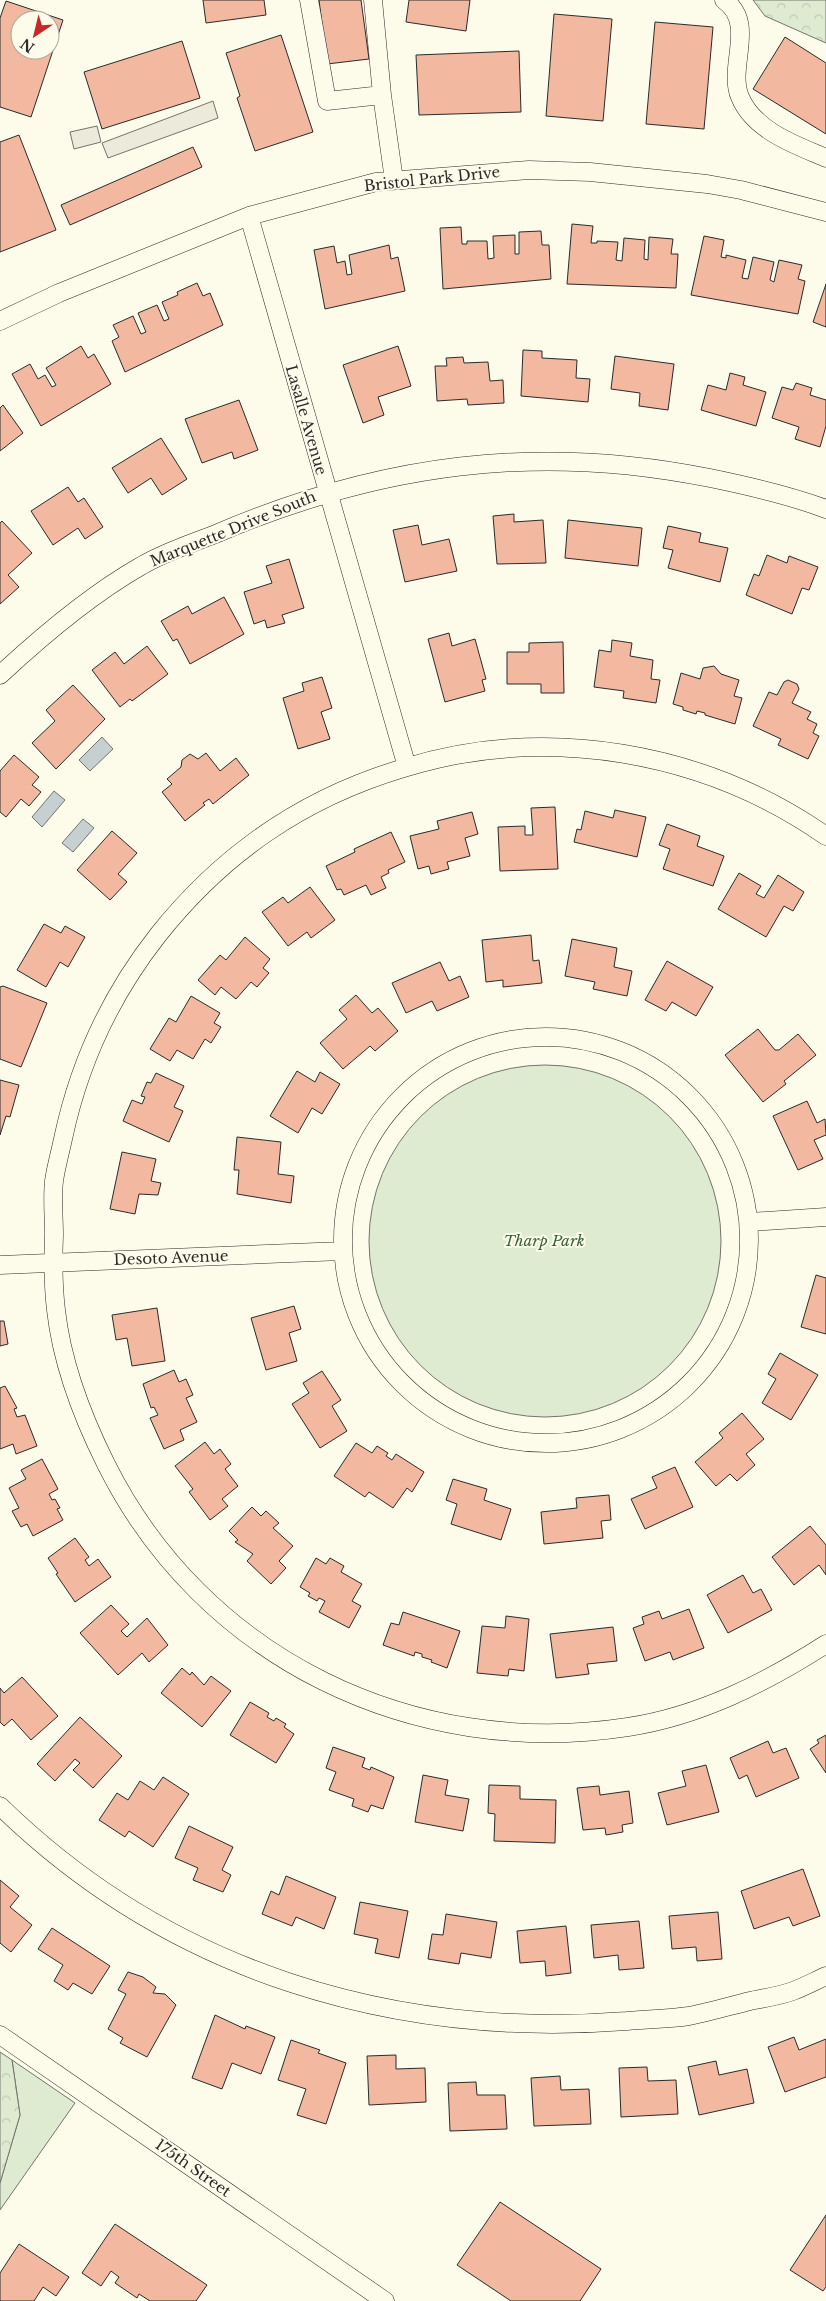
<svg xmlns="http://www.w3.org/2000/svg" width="826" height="2301" viewBox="0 0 826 2301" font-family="'Libre Baskerville',serif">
	<defs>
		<pattern id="forest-crowns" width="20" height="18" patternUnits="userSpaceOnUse" patternTransform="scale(1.25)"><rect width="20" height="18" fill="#deebd1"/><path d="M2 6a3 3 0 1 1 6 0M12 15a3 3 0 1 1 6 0" fill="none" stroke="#bfcab4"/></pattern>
	</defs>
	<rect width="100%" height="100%" fill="#fdfbea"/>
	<path fill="#deebd1" stroke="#74746e" d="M369 1241a176 176 0 1 1 352 0a176 176 0 1 1-352 0Z
		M12 2060 75 2103 0 2210V2183L20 2115Z"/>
	<path fill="url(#forest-crowns)" stroke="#74746e" d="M753 0H826V43L765 16Z
		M0 2052 12 2060 20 2115 0 2183Z"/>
	<path fill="#eceadb" stroke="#74746e" d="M213 101 218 118 108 158 102 143Z
		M97 126 101 142 74 149 70 132Z"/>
	<path fill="#c7d0d0" stroke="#74746e" d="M102 737 113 749 90 771 79 760Z
		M54 791 65 800 42 827 32 817Z
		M83 819 94 828 73 852 62 843Z"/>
	<path fill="#f2b8a0" stroke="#2b2b2b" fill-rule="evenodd" d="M203 0H264L266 15 206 23Z
		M319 0H361L369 59 327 64Z
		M409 0H470L466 31 406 22Z
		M6 1 63 20 31 117 0 107V18ZM20 20H50V50H20Z
		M554 14 612 19 603 121 546 116Z
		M655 22 713 27 704 129 646 124Z
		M281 35 313 132 255 151 237 98 240 96 226 53Z
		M785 37 826 63V134L753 89Z
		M182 41 200 98 102 129 84 72Z
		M519 51 521 112 419 115 416 55Z
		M19 135 56 230 0 252V142Z
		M193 147 202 167 70 225 61 205Z
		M572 224 593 226 591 243H597V241L618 242 616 260 622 261 624 238 645 240 644 259 648 260 649 237 673 239 671 254H678L676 288 567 284Z
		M461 227 462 244H467V241H487L488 259 494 258 493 236 515 235V254H519V232L541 231 542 245H549L551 279 443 289 440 228Z
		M704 236 724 240 721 257 726 258V255L746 260 742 278 748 279 753 257 774 262 770 280 774 282 779 260 802 265 798 279 805 281 798 314 691 295Z
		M389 245 391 259 398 257 405 291 325 309 314 250 334 246 337 263 345 261 347 275 352 274 349 255Z
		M197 283 203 296 210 293 223 325 125 372 112 341 119 337 113 325 133 316 141 334 146 332 138 313 157 305 164 321 169 319 162 302 178 295 177 292Z
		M826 284V327L813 322Z
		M81 346 88 358 94 354 111 384 41 426 12 374 30 364 38 379 45 375 52 387 56 385 46 368Z
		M398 346 411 386 378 397 384 415 363 423 343 365Z
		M523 350 542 351V358L577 360 576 378 590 379 588 402 521 396Z
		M615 356 674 364 668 410 639 406 640 393 611 389Z
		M463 357 464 363 488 362 490 381 503 380 504 403 468 405 467 399 437 401 435 366H447L446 358Z
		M730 373 745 377 743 385 766 392 756 426 701 410 708 385 726 390Z
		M796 383 812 388 810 395 826 400V426L820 447 795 439 799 427 772 418 782 387 793 390Z
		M239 400 258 450 234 459 232 452 202 463 185 419Z
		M3 405 23 433 0 451V408Z
		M161 438 187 479 162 495 151 478 128 493 112 468Z
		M68 487 78 502 84 498 103 527 85 539 78 528 53 545 31 511Z
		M514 514V522L543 520 546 563 497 564 493 516Z
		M568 520 642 528 638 566 565 558Z
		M2 521 32 553 8 575 19 587 0 604V523Z
		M418 525 422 545 449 539 457 571 405 582 393 530Z
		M668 526 701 533 699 542 728 548 720 582 668 568 673 550 663 548Z
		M767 555 787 563 789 556 818 567 809 590 802 588 792 614 746 595 754 574 759 576Z
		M289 559 304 608 282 615 285 623 267 628 265 620 254 624 244 592 272 583 266 566Z
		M224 597 244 634 190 664 177 639 173 641 161 621 188 606 192 614Z
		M449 633 452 646 475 639 486 679 482 680 485 691 445 702 428 639Z
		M612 640 632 643 630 656 653 660 651 679 660 680 656 703 623 698 624 691 594 687 599 650 611 652Z
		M563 642 564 693H541V684H507V652H529V643Z
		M147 646 168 674 132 701 130 699 120 707 92 670 115 652 124 664Z
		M714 666 721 674 739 680 734 696 742 698 735 724 705 715V713L697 711 696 714 683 710V707L673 704 681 673 700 679 703 668Z
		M322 677 332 708 321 712 330 739 298 749 283 698 304 691 302 683Z
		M788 680 797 684 799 689 792 703 811 712 807 719 817 724 813 733 819 736 808 759 778 745 781 739 753 726 769 692 777 695 784 682Z
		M73 685 105 719 56 769 32 743 55 721 46 710Z
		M206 753 220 771 236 758 249 775 213 804 209 799 203 803 205 805 185 821 162 792 172 784 167 779 181 767 182 760 190 754 198 759Z
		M14 755 39 777 32 785 41 792 29 806 21 799 6 817 0 812V771Z
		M555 807 558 869 500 871 498 827 525 826V835H533L531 808Z
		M615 810 646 817 637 857 574 842 577 829 581 830 585 811 613 818Z
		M472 812 478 834 465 838 470 856 447 862 449 869 431 874 429 866 418 869 410 836 439 829 437 821Z
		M667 824 700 836 697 846 724 856 713 886 663 869 670 849 659 845Z
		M112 831 137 853 118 874 127 882 110 900 77 870Z
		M391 832 405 862 388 870 389 873 381 877 386 888 371 895 366 885 344 895 341 889 337 890 326 866 355 852 354 849Z
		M739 873 761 886 756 894 764 898 778 875 804 892 793 911 784 906 766 937 718 909Z
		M310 887 335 920 311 938 307 932 288 946 262 912 283 897 288 903Z
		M44 924 61 933 65 926 85 937 68 967 60 962 46 987 17 970Z
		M531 935 533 961 539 960 542 983 503 987V980L486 982 482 940Z
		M245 937 270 959 263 968 269 973 257 987 251 982 236 999 221 987 215 995 198 980 220 955 226 960Z
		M572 939 617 948 614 967 632 971 627 996 593 989 595 982 565 976Z
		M667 961 713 987 696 1016 672 1002 666 1011 645 1000Z
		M440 962 449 981 460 976 469 997 437 1011 432 1001 406 1013 392 983Z
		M3 986 47 1003 21 1067 0 1059V987Z
		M356 995 372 1013 378 1008 398 1031 375 1051 370 1046 343 1069 320 1043 347 1019 339 1010Z
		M191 996 220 1013 214 1023 221 1027 211 1043 205 1039 193 1059 177 1050 170 1061 150 1049 169 1018 176 1022Z
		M758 1029 775 1050H779L798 1034 816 1055 784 1081 786 1084 763 1102 725 1055Z
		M297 1071 315 1082 320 1072 340 1084 322 1114 312 1108 298 1133 270 1116Z
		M156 1073 184 1086 174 1107 183 1111 169 1142 123 1121 132 1100 142 1104 145 1097 141 1096 147 1082 151 1083Z
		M0 1080 19 1085 10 1117 6 1116 0 1135Z
		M807 1101 817 1123 825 1119 826 1135 814 1140 823 1159 798 1170 773 1116Z
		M237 1137 281 1142 278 1174 294 1176 291 1203 237 1194 239 1170H234Z
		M122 1152 156 1159 151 1181 161 1183 158 1195 139 1194 135 1214 110 1209Z
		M816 1275 826 1278V1334L801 1327Z
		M294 1306 301 1329 289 1333 297 1361 266 1370 251 1318Z
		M157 1308 165 1361 132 1366 127 1338 116 1340 112 1315Z
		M0 1321H4L8 1344 0 1346Z
		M780 1353 818 1375 791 1420 762 1403 776 1379 768 1374Z
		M174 1370 179 1382 186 1379 193 1395 186 1398 197 1422 180 1430 184 1440 164 1449 150 1418 158 1415 154 1407 151 1408 143 1384Z
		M322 1371 341 1400 332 1406 347 1431 320 1448 292 1404 309 1393 303 1383Z
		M5 1386 17 1408 14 1409 17 1417 25 1415 37 1446 16 1454 13 1444 0 1449V1388Z
		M742 1413 764 1439 746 1454 755 1465 737 1481 730 1474 716 1486 695 1462 723 1438 719 1433Z
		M205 1442 214 1454 220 1449 231 1464 225 1469 238 1486 222 1499 228 1506 210 1520 189 1492 193 1489 175 1466Z
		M356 1443 372 1453 377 1446 388 1453 386 1456 392 1460 396 1454 424 1472 412 1492 407 1488 393 1508 369 1492 365 1497 334 1476Z
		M42 1459 58 1489 49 1494 52 1500 55 1499 60 1508 57 1509 63 1520 33 1536 27 1524 21 1527 12 1511 19 1508 9 1488 26 1479 21 1470Z
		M675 1467 693 1507 645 1529 631 1499 657 1488 652 1477Z
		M453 1479 487 1489 484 1500 511 1509 501 1540 451 1524 457 1504 446 1500Z
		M609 1495 611 1520 601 1521 603 1538 544 1544 541 1512 577 1508 576 1498Z
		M252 1507 261 1516 266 1511 279 1523 273 1528 293 1546 279 1561 286 1568 271 1584 247 1561 253 1554 235 1542 238 1540 229 1531Z
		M810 1526 826 1545V1575L819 1565 794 1585 772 1557Z
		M75 1538 89 1557 85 1560 89 1566 98 1559 111 1577 75 1602 56 1574 58 1573 48 1558Z
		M316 1558 326 1564 330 1558 344 1566 341 1572 362 1584 352 1601 361 1606 349 1628 319 1612 325 1601 319 1598 317 1601 308 1596 310 1593 300 1587Z
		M743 1575 753 1593 761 1589 772 1610 728 1633 707 1595Z
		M111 1605 129 1624 121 1631 127 1637 147 1618 168 1645 149 1662 142 1653 118 1675 80 1633Z
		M689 1609 704 1648 673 1660 670 1652 645 1661 633 1628 644 1624 642 1617 659 1611 662 1619Z
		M403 1612 460 1631 447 1668 431 1662 432 1660 422 1657V1654L415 1652 414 1656 383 1645 391 1623 399 1625Z
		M506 1616 529 1619 524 1671 509 1669 508 1676 477 1673 482 1626 505 1628Z
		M613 1627 617 1661 587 1664 589 1674 556 1678 550 1634Z
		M182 1668 190 1675 192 1672 204 1685 211 1676 231 1691 202 1727 161 1693Z
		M22 1677 58 1716 31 1740 12 1719 4 1726 0 1722V1688L4 1693Z
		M250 1702 269 1713 267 1717 274 1721 276 1718 286 1724 284 1727 294 1734 276 1763 230 1735Z
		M80 1717 122 1756 93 1788 73 1770 80 1763 75 1759 55 1781 37 1764Z
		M826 1735V1773L810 1749 819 1743 817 1740Z
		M768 1741 773 1753 786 1748 799 1778 756 1797 747 1775 739 1779 730 1758Z
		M333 1747 365 1758 362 1767 370 1770 371 1767 394 1777 383 1809 371 1805 368 1812 352 1806 354 1799 329 1790 336 1772 326 1768Z
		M706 1765 719 1812 667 1825 658 1793 686 1786 682 1771Z
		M423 1775 448 1780 445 1795 469 1799 463 1831 415 1822Z
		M163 1777 189 1794 153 1847 129 1831 125 1837 99 1820 117 1793 128 1800 140 1781 154 1790Z
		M489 1785 520 1786V1799L556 1800 555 1843 494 1841 495 1814 488 1813Z
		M599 1786 600 1795 629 1791 633 1823 622 1825 623 1832 606 1835 605 1828 583 1830 577 1788Z
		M189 1826 233 1847 222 1870 231 1875 223 1892 193 1880 198 1868 175 1858Z
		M803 1869 820 1916 793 1926 789 1917 754 1929 741 1891Z
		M286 1876 336 1897 324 1929 296 1917 292 1926 262 1914 271 1891 279 1895Z
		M0 1880 19 1896 10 1907 32 1925 11 1952 0 1943Z
		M360 1902 408 1911 399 1958 375 1953 378 1939 354 1934Z
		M718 1912 722 1959 697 1961 696 1947 672 1949 669 1916Z
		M446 1914 497 1922 491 1958 461 1953 459 1964 428 1959 432 1934 443 1935Z
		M639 1921 644 1968 619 1970 618 1955 594 1958 591 1925Z
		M566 1926 571 1973 546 1976 545 1961 520 1963 517 1931Z
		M52 1928 110 1966 92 1994 73 1983 68 1990 54 1981 63 1965 38 1949Z
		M128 1972 143 1977 156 1987 153 1993 165 1994 176 2005 147 2057 120 2043 123 2038 108 2029 126 1994 118 1990Z
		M215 2015 245 2029 246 2026 275 2037 261 2074 232 2063 222 2089 192 2078Z
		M794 2037 799 2050 826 2039V2077L785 2092 768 2047Z
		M291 2040 320 2050 318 2053 346 2063 326 2124 297 2115 306 2089 278 2080Z
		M396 2055V2069L425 2068 426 2102 369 2105 367 2056Z
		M716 2061 719 2075 747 2069 754 2103 699 2115 688 2067Z
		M647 2067 648 2081 676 2080 678 2114 621 2117 619 2068Z
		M560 2076 561 2090 589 2089 591 2124 534 2126 531 2078Z
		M476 2082 477 2095H505L507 2129 450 2131 448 2083Z
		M500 2202 601 2269 580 2301H511L457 2265Z
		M826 2215V2287L823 2291 790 2270Z
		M115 2224 207 2285 196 2301H150L139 2294 137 2298 115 2283 119 2277 111 2271 101 2286 82 2273Z
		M19 2244 69 2277 56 2296 43 2287 34 2301H0V2273Z"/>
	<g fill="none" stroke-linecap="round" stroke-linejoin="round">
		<g stroke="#2b2b2b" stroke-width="19">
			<path id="minor" d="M309 0 327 101 382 95 373 0
				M724 0C757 23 727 67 740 97 754 131 796 145 826 158
				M382 95 394 180
				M249 216 407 767
				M0 321 59 293 249 216 376 182 529 170 590 172 707 184 741 190 826 212
				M0 675C43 635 90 595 141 566 164 552 193 543 218 533 380 464 537 443 710 478 749 486 789 495 826 509
				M826 836C704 751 546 724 404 768 303 798 223 853 158 935 110 996 79 1063 63 1139 60 1153 56 1167 54 1181 52 1198 54 1217 54 1235 53 1260 53 1285 56 1310 62 1364 82 1416 106 1464 203 1659 414 1760 628 1727 700 1716 765 1683 826 1644
				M343 1240a203 203 0 1 1 406 0a203 203 0 1 1-406 0Z
				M750 1222 826 1217
				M0 1265 342 1251
				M0 1806C170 1972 393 2039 627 2021 647 2019 669 2019 689 2016 709 2012 730 2006 750 2001 764 1998 780 1996 793 1991 804 1987 815 1981 826 1976
				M0 2035 385 2301"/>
		</g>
		<use href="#minor" stroke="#fdfbea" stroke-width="18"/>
	</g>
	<g text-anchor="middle" stroke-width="4" stroke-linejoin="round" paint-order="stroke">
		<g font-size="15" fill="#2b2b2b" stroke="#fdfbea">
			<text transform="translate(432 179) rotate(-6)" y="5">Bristol Park Drive</text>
			<text transform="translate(306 420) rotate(74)" y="5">Lasalle Avenue</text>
			<text transform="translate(233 529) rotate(-22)" y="5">Marquette Drive South</text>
			<text transform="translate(171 1258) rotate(-2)" y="5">Desoto Avenue</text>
			<text transform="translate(193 2168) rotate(35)" y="5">175th Street</text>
		</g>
		<g font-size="15" font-style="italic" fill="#34623c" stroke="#fdfbea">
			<text x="544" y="1246">Tharp Park</text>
		</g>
	</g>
	<g transform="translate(35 35) rotate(215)"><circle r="24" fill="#fdfbea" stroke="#a9a89e"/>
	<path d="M0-4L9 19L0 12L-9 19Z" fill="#c62828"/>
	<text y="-8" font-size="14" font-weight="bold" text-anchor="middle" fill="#2b2b2b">N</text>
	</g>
</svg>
